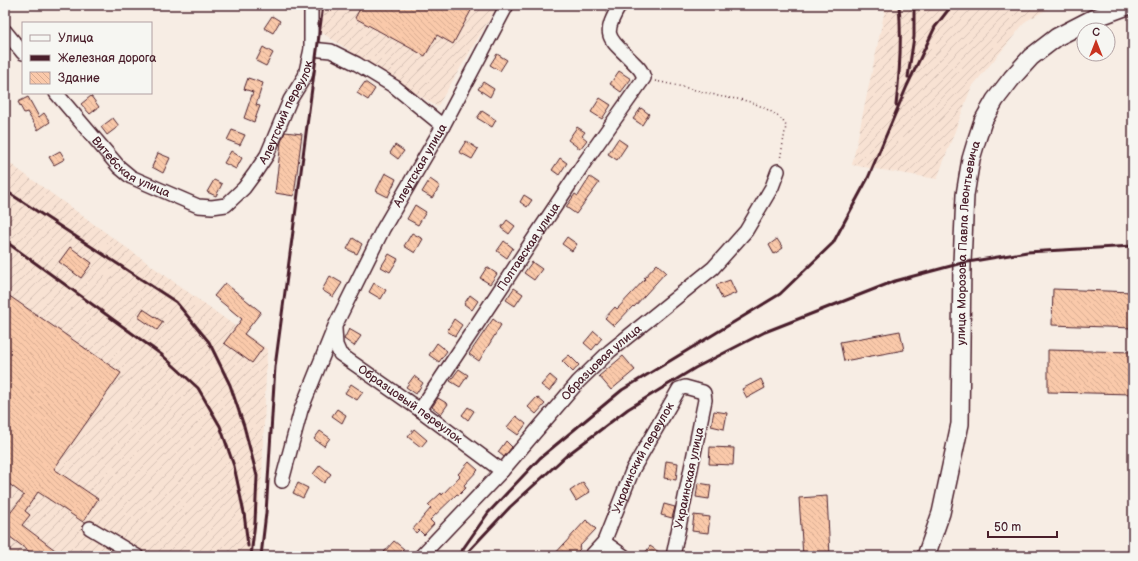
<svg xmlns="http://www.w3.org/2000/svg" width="1138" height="561" viewBox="0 0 1138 561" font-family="'Balsamiq Sans',sans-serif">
	<defs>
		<pattern id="industrial-furrows" width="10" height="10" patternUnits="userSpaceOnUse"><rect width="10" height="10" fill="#f8e2d3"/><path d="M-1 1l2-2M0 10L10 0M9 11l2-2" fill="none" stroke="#d6c1b5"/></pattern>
		<pattern id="building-back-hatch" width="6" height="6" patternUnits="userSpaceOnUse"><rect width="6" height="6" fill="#fac9aa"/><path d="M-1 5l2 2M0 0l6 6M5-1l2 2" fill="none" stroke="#d8ac92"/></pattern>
	</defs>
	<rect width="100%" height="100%" fill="#f7ede4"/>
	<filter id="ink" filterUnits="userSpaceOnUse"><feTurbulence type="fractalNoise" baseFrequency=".025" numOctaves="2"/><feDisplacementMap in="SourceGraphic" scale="8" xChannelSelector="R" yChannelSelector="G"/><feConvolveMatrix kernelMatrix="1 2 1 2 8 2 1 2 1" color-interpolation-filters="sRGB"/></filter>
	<g filter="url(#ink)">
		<path fill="url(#industrial-furrows)" d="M315 5H498L437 107 316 29Z
			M886 5H1055L1026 21 971 88 937 179 852 165Z
			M5 160 267 349 262 475 253 556H5Z"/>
		<path fill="url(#building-back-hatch)" stroke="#4a1f2b" d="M362 5H474L453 44 437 35 425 56 355 18Z
			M272 16 280 21 273 33 264 28Z
			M263 47 273 53 266 66 256 61Z
			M497 54 507 60 500 71 490 65Z
			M619 71 631 79 621 92 610 84Z
			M248 78 263 83 256 105 260 106 254 122 244 118 253 92 244 89Z
			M365 82 375 89 368 100 357 93Z
			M483 82 494 89 490 97 478 89Z
			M91 96 99 107 90 114 81 104Z
			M28 97 39 117 44 113 50 122 38 130 27 112 24 113 18 102Z
			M600 98 611 105 602 119 591 112Z
			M641 108 649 114 642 125 633 119Z
			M482 111 496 120 492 127 477 118Z
			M113 118 119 126 107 135 101 127Z
			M577 127 585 132 582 136 587 140 580 149 568 140Z
			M232 130 245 135 240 145 227 140Z
			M285 132 302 134 294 196 275 193 281 142Z
			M618 139 627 145 617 160 608 154Z
			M466 141 478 149 472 159 459 152Z
			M395 145 404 151 398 159 390 153Z
			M60 151 65 159 54 165 49 157Z
			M231 151 242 158 236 169 224 163Z
			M158 153 170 158 163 173 152 167Z
			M560 158 567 163 559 175 552 170Z
			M385 173 396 179 388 197 376 191Z
			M590 177 599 183 576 214 566 207 575 194 578 196Z
			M430 179 440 186 432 198 422 192Z
			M214 180 222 184 216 196 207 192Z
			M524 195 532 200 527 207 520 202Z
			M415 205 426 212 418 225 407 219Z
			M507 220 515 226 509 234 501 228Z
			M412 233 423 239 415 253 404 246Z
			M567 237 577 244 572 251 562 244Z
			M353 238 362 244 357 254 347 249Z
			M777 239 783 248 774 254 769 245Z
			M504 241 513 248 507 258 497 251Z
			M70 247 92 263 81 278 59 262Z
			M389 254 398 259 390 272 381 267Z
			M532 262 542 269 534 280 524 273Z
			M657 264 666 272 634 307 633 306 614 326 605 318 615 307 617 309 645 279 644 278Z
			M487 267 497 274 490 284 480 278Z
			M330 276 342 283 333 297 322 290Z
			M730 280 736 293 722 299 716 285Z
			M225 283 261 312 244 334 263 348 252 363 224 343 242 319 214 296Z
			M374 283 386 290 381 299 369 292Z
			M514 288 523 294 515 306 506 300Z
			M1053 289 1133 292V328L1052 325Z
			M5 293 121 373 54 469 98 499 83 522 38 492 25 511 30 515 22 525 63 556H35L5 533V520L24 495 5 481Z
			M470 295 478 301 472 310 464 304Z
			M143 309 163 322 157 330 138 317Z
			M454 319 462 325 455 336 447 331Z
			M493 319 501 325 479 361 469 354Z
			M349 329 361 336 354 346 344 339Z
			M594 331 602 338 592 350 584 343Z
			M900 331 904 350 844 361 840 342Z
			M437 343 447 351 439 362 429 355Z
			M1048 350 1133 352V394L1048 392Z
			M569 355 579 365 573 372 562 361Z
			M623 356 635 370 611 390 599 376Z
			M459 369 468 375 460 387 450 381Z
			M550 375 557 381 549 391 541 385Z
			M414 376 423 383 416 394 406 387Z
			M761 379 765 388 747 398 742 389Z
			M351 384 363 392 357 400 345 393Z
			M537 397 545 404 536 414 528 407Z
			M438 398 448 404 441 414 432 407Z
			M468 407 474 411 468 420 462 415Z
			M337 409 346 415 342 423 332 416Z
			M714 411 727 413 724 429 711 426Z
			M516 416 526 424 518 435 507 427Z
			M414 429 427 440 421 447 408 437Z
			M320 431 330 438 324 446 314 439Z
			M506 441 512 447 504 457 498 452Z
			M710 447 734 448 733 465 709 464Z
			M666 461 678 463 676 480 664 478Z
			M469 462 478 470 464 485 466 488 459 495 457 494 430 520 434 524 424 535 419 530 416 533 413 529 431 508 428 505 441 493 442 495 460 476 458 474Z
			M320 465 331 474 324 483 313 474Z
			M583 482 590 492 576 501 570 491Z
			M298 483 308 488 303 498 293 493Z
			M698 483 711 485 709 499 696 497Z
			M827 496 830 556H803L799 498Z
			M664 504 675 507 672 518 661 515Z
			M694 515 710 517 708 533 692 531Z
			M586 520 596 529 579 547 580 549 573 556H553Z
			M394 541 404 549 398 556H388L384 552Z
			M650 546 665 556H643Z"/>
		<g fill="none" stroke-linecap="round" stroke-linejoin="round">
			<g stroke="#4a1f2b" stroke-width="16">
				<g id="minor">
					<path d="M5 31 23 53"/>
					<path d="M311 49 331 51 357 64 395 87 443 126"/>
					<path id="s1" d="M56 93 119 167 131 177 198 206 212 207 226 205 244 188 255 173 267 155 290 100 305 76 311 49V5"/>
					<path id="s2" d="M335 329 336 345 340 354 420 410 502 471"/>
					<path id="s3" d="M420 410 584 163 644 78C642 71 639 68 634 63 610 38 600 38 620 5"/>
					<path id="s4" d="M282 481 301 410 335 326 383 229 443 126 507 5"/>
					<path d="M90 528 137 556"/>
					<path d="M604 542 624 556"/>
					<path id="s5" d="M421 556 502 471 578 382 610 351 713 268 746 231 772 187 778 171"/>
					<path id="s6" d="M591 556 604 542 633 469 679 389 685 387 703 392 704 393 705 400 673 556"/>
				</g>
			</g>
			<g stroke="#4a1f2b" stroke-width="20">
				<g id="major">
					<path id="s7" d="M926 556 941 513 960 424 962 263 965 195 971 159 977 139 983 121 995 100 1012 78 1031 57 1057 37 1092 19 1130 5"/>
				</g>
			</g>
			<path stroke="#4a1f2b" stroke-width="1.5" stroke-dasharray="1 3" stroke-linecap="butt" d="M655 81C676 85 695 90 715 95 724 98 734 98 743 100 756 103 781 114 786 126L780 160"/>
			<use href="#minor" stroke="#f6f6f2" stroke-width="13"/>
			<use href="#major" stroke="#f6f6f2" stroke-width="17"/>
			<path stroke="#4a1f2b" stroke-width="3" d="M908 77 914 37V5
				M896 105C900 71 902 39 899 5
				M6 191 176 302 209 342 230 385 244 426 257 476 255 522 251 556
				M5 241 162 355 198 388 220 426 234 466 244 513 248 546
				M261 556 266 513 275 367 323 5
				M458 556 488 513 540 458 622 390 780 294 833 243 868 178 907 86 935 27 952 5
				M464 556 510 507 566 456 628 409 695 368 765 332 895 281 962 263 1027 252 1133 246"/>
		</g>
	</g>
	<g text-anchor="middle" stroke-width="3.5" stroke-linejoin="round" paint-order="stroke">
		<g font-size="12" fill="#4a1f2b" stroke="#f6f6f2">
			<text dy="4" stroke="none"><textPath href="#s1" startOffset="326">Алеутский переулок</textPath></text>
			<text dy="4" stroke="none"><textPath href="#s1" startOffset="107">Витебская улица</textPath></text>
			<text dy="4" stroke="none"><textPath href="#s4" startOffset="346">Алеутская улица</textPath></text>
			<text dy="4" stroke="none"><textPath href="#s7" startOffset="318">улица Морозова Павла Леонтьевича</textPath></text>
			<text dy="4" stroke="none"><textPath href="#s3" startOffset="196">Полтавская улица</textPath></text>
			<text dy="4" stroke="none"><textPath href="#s5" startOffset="265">Образцовая улица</textPath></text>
			<text dy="4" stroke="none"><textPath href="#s2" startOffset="112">Образцовый переулок</textPath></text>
			<text dy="4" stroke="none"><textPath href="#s6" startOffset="112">Украинский переулок</textPath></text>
			<text transform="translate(689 478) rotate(-78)" y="4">Украинская улица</text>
		</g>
	</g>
	<rect width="1138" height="561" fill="none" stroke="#f6f6f2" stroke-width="20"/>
	<rect x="10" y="10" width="1118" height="541" fill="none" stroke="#4a1f2b" stroke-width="1.5" filter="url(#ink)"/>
	<rect x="22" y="22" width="130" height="72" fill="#f6f6f2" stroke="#b1a0a2"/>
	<rect x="30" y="35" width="20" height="6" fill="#f6f6f2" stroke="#b1a0a2"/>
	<text x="58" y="42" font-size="12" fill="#4a1f2b">Улица</text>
	<rect x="30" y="55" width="20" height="6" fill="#4a1f2b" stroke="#b1a0a2"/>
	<text x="58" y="62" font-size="12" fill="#4a1f2b">Железная дорога</text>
	<rect x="30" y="72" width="20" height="12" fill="url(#building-back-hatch)" stroke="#b1a0a2"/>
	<text x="58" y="82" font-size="12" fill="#4a1f2b">Здание</text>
	<g transform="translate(1096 42)"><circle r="19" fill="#f6f6f2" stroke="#b1a0a2"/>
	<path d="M0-3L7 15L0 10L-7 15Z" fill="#c8321e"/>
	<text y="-6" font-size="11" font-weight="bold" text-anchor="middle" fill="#4a1f2b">С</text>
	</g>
	<path d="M988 531v6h69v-6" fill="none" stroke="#4a1f2b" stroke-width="2"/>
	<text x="994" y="531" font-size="12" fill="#4a1f2b" stroke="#f6f6f2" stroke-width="3" paint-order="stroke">50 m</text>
</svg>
